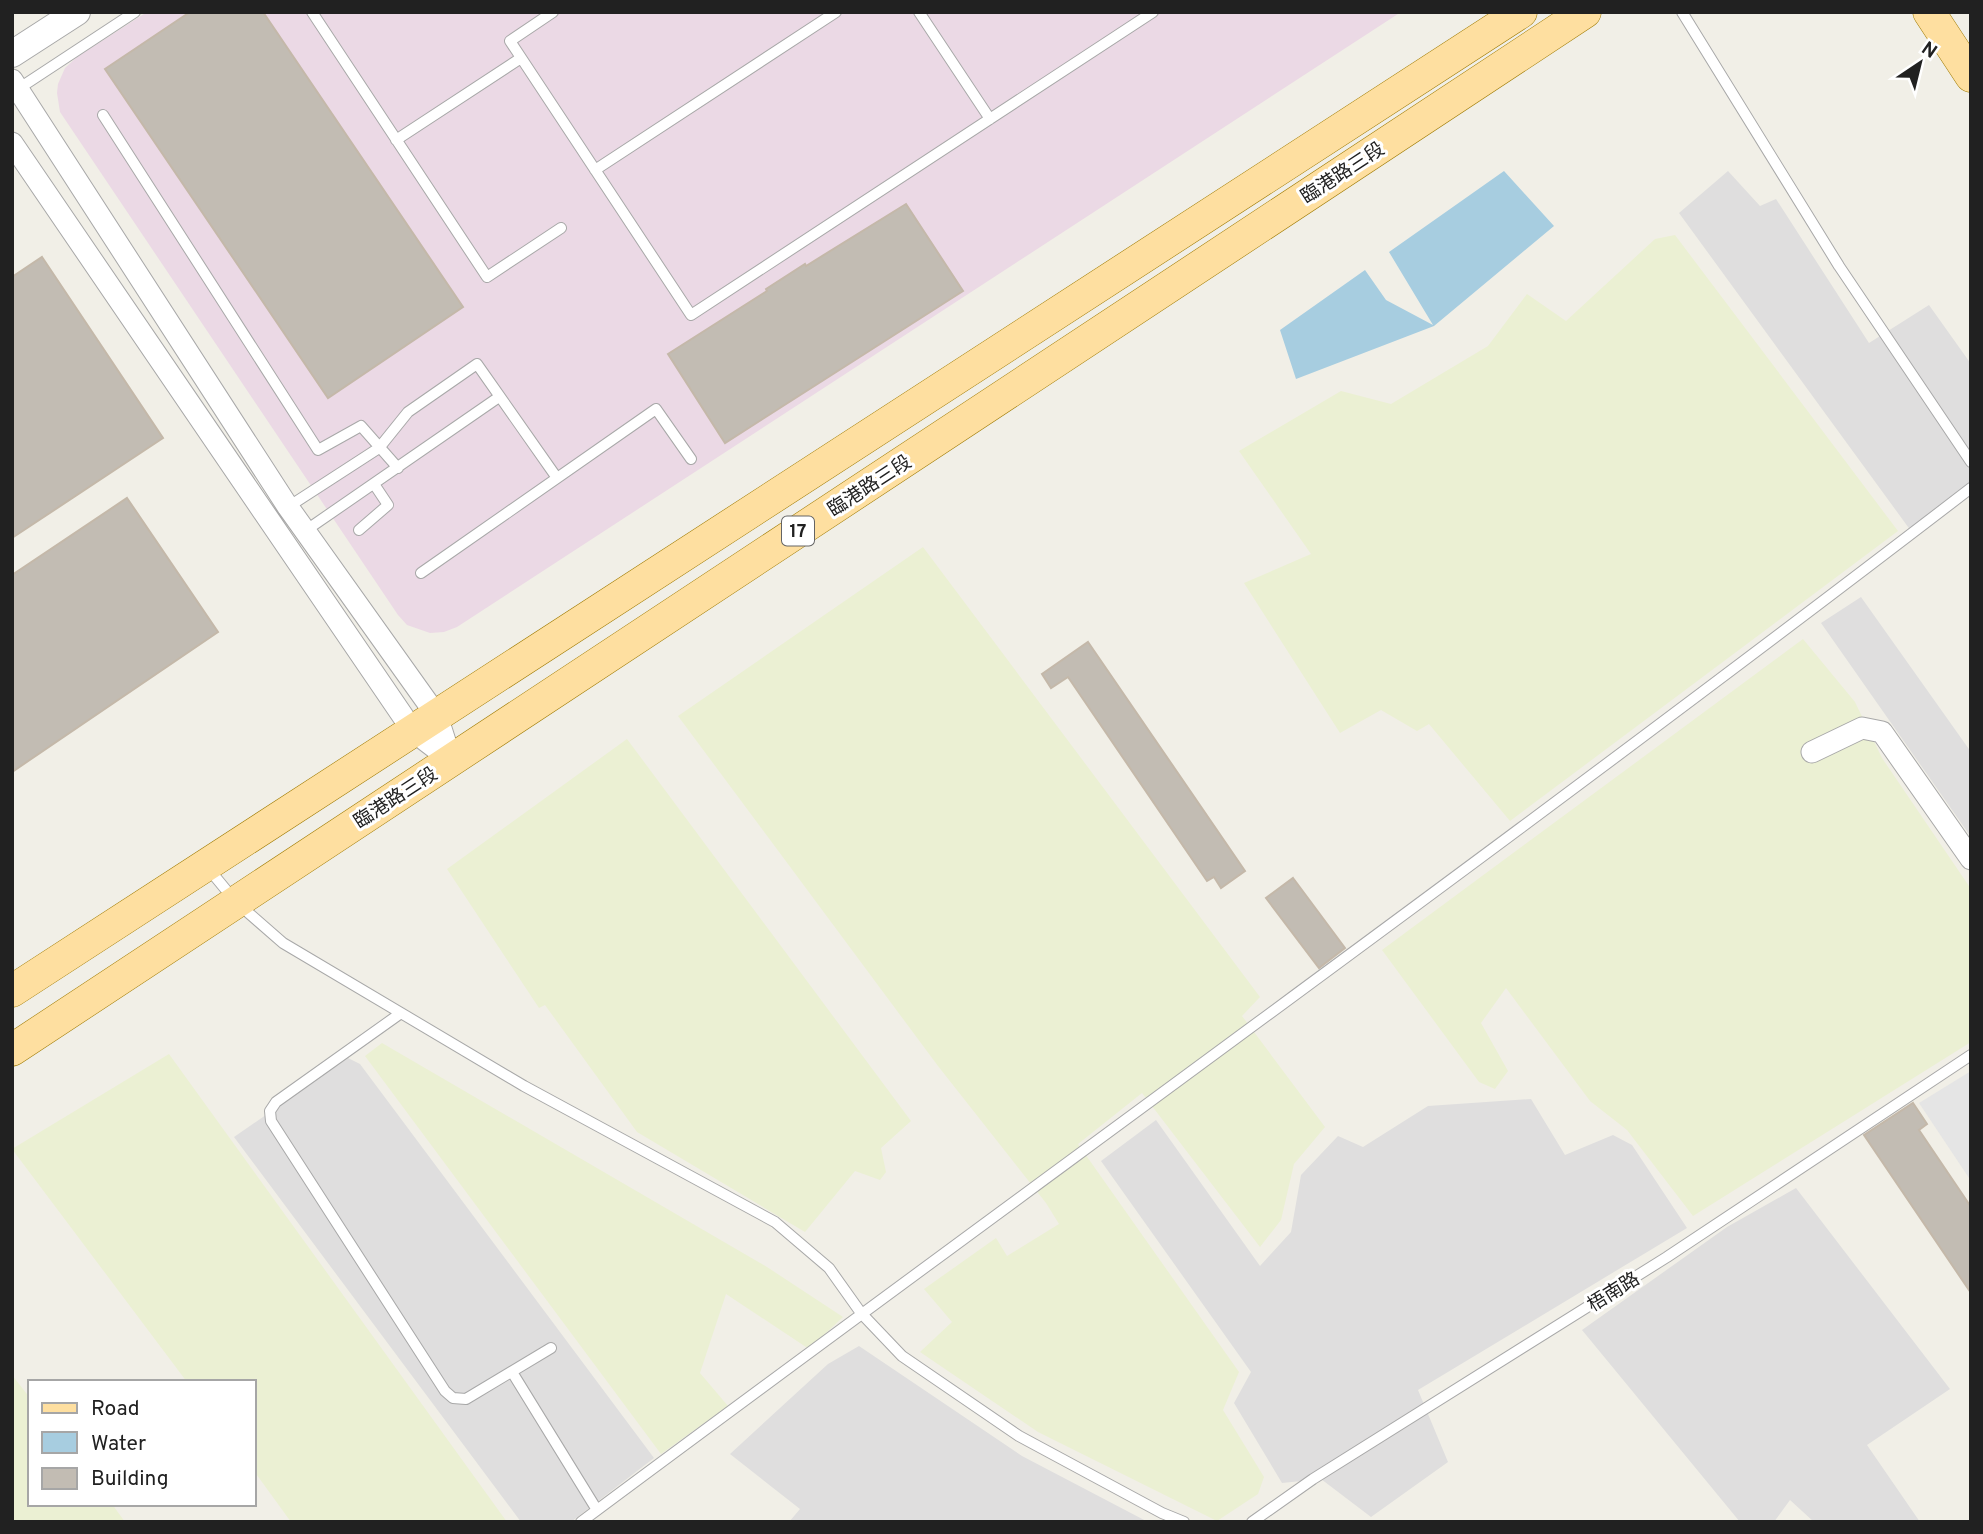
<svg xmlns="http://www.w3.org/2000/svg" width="1983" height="1534" viewBox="0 0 1983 1534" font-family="Overpass,'Noto Sans TC',sans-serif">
	<rect width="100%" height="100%" fill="#f1efe7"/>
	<path fill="#dfdede" d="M1728 171 1760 206 1776 199 1869 343 1929 305 1971 364V483L1911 531 1679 213Z
		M1861 597 1971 752V837L1821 623Z
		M348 1058 360 1064 654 1458 571 1522H521L234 1137Z
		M1531 1099 1565 1155 1613 1135 1632 1145 1687 1228 1418 1390 1448 1462 1371 1517 1321 1479 1282 1483 1234 1403 1251 1372 1101 1161 1156 1120 1260 1266 1291 1232 1301 1175 1338 1136 1363 1147 1428 1106Z
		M1796 1188 1950 1389 1867 1445 1920 1522H1814L1790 1500 1774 1522H1740L1582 1330 1727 1227Z
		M859 1346 1022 1456 1148 1522H789L800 1509 730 1454 828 1364Z"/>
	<path fill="#ebd9e5" d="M147 12H1401L457 627 444 632 430 633 407 625 398 615 60 112 57 93 58 84 65 68 77 57Z"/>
	<path fill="#ebf0d3" d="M1675 235 1898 531 1510 821 1429 724 1417 731 1381 710 1340 733 1244 583 1311 554 1239 451 1341 391 1391 404 1488 346 1527 294 1566 321 1655 239Z
		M923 547 1260 997 1242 1016 1325 1127 1294 1164 1281 1220 1260 1247 1142 1093 1078 1144 1239 1372 1223 1410 1264 1477 1258 1494 1217 1521 1038 1432 920 1352 952 1322 924 1289 996 1238 1007 1256 1059 1224 1046 1203 938 1066 678 716Z
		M1803 639 1855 702 1882 758 1971 889V1042L1693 1216 1627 1130 1590 1101 1506 988 1481 1023 1508 1071 1495 1089 1479 1082 1382 950Z
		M627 739 911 1121 881 1148 886 1172 880 1180 855 1171 805 1232 637 1132 545 1005 539 1008 447 869Z
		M382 1043 767 1267 843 1317 809 1349 726 1294 700 1373 728 1406 661 1454 365 1056Z
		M169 1054 507 1522H291L254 1471V1382H187L12 1149Z
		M12 1375 30 1398V1504H112L125 1522H12Z"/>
	<path fill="#e5e5e5" d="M1971 1071V1181L1919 1103Z"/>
	<path fill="#a7cde0" d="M1504 171 1554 226 1434 326 1296 379 1280 330 1365 270 1386 300 1433 325 1389 252Z"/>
	<path fill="#c2bcb3" stroke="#c4b8a9" stroke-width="2" d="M190 12H263L463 307 328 398 105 69Z
		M906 204 963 291 725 443 668 354 767 291 766 289 805 264 806 266Z
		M42 257 163 438 12 538V277Z
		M127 498 218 632 12 772V575Z
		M1088 642 1245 871 1221 888 1214 877 1207 881 1068 677 1051 688 1042 674Z
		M1293 878 1345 948 1319 968 1266 898Z
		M1913 1103 1927 1124 1919 1130 1971 1207V1293L1864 1135Z"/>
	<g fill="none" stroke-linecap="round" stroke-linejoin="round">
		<g stroke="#a8a8a8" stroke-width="12">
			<path id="service" d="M312 12 487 277 561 228
				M553 12 510 41 691 315 1153 12
				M919 12 990 119
				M1682 12 1839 266 1971 462
				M15 91 135 12
				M103 115 318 450 361 426 398 468
				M396 140 521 58
				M595 170 836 12
				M288 507 379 448 408 412 477 364 557 478
				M359 530 388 505 374 484
				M305 531 499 397
				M421 573 656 409 691 459
				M208 868 236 902 283 943 524 1086 775 1222 829 1268 861 1313 902 1356 1019 1436 1162 1513 1184 1522
				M401 1013 276 1102 270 1111 271 1121 445 1391 453 1398 466 1399 551 1348
				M512 1372 597 1510
				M581 1522C1044 1177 1513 840 1971 488
				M1252 1522 1313 1479 1667 1257 1971 1055"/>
		</g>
		<g stroke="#a8a8a8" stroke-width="23">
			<path id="minor" d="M12 80 288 507 437 716 451 760
				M12 143 413 731 451 760
				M1812 752 1862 728 1882 732 1971 859"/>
		</g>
		<g stroke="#a8a8a8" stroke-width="28">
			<path id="tertiary" d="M12 54 77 12"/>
		</g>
		<g stroke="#9e7a00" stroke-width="33">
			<path id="primary" d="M1929 12 1971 76
				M12 991 1521 12
				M12 1050 1585 12"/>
		</g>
		<use href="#service" stroke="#fff" stroke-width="10"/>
		<use href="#minor" stroke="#fff" stroke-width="21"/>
		<use href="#tertiary" stroke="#fff" stroke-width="26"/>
		<use href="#primary" stroke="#fedfa0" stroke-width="32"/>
	</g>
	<g text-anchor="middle" stroke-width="6" stroke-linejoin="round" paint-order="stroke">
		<rect fill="#fff" stroke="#646464" stroke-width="2" x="782" y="516.5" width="32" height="29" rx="5"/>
		<g font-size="18" font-weight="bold" fill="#212121">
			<text x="798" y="537">17</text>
		</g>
		<g font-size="19" fill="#212121" stroke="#fff">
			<text transform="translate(1342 172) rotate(-33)" y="7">臨港路三段</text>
			<text transform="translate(869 485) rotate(-33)" y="7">臨港路三段</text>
			<text transform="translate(395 797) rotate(-33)" y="7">臨港路三段</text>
			<text transform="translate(1613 1291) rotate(-32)" y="7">梧南路</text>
		</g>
	</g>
	<rect width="1983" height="1534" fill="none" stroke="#212121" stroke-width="28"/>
	<rect x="28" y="1380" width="228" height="126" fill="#ffffff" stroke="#a6a6a6" stroke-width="2"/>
	<rect x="42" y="1403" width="35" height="10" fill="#fedfa0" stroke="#a6a6a6" stroke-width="2"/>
	<text x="91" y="1415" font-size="21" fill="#212121">Road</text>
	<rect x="42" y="1432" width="35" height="21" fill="#a7cde0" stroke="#a6a6a6" stroke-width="2"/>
	<text x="91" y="1450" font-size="21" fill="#212121">Water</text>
	<rect x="42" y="1468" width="35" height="21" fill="#c2bcb3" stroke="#a6a6a6" stroke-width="2"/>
	<text x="91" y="1485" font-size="21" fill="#212121">Building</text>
	<g transform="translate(1920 63) rotate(35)" stroke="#ffffff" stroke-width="5" paint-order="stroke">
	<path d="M0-5L12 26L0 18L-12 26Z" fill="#212121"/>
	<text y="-10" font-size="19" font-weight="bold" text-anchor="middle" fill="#212121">N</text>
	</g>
</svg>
